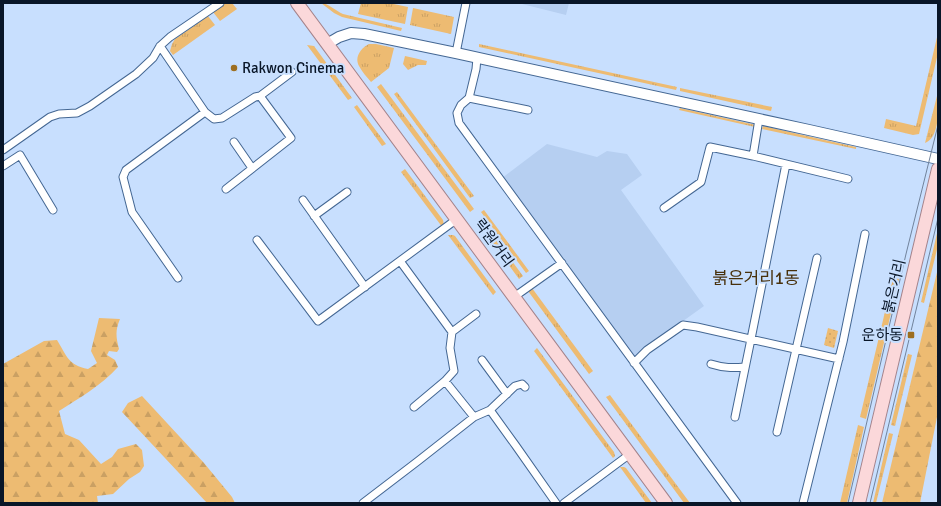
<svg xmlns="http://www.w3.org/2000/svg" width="941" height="506" viewBox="0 0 941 506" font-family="Signika,'Noto Sans KR',sans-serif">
	<defs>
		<pattern id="grass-tufts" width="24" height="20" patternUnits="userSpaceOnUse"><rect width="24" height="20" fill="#edbb72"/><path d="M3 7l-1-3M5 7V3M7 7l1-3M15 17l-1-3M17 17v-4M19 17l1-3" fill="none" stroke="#caa063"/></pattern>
		<pattern id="forest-firs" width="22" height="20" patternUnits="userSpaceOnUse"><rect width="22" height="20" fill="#edbb72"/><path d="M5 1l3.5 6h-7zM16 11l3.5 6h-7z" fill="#caa063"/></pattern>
		<pattern id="park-dots" width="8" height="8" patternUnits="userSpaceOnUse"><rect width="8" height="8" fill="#edbb72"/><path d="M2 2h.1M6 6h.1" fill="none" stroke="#caa063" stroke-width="1.8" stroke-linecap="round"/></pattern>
	</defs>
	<rect width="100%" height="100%" fill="#c8dffe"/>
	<path fill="#b6cff1" d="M518 3H569L566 15Z
		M547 144 597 157 607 151 627 154 642 175 621 190 704 306 633 357 502 178Z"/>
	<path fill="url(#grass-tufts)" d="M225 3H232L237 9 220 21 213 12Z
		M321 3C328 3 336 11 343 14L402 28 401 31 342 17 334 13Z
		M361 3H389L408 7 405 24 358 14Z
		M413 8 454 17 451 34 410 25Z
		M208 16 215 25 173 55 170 51 172 44 175 39Z
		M938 33V53L919 134 913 135 884 128 886 119 916 126Z
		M369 44H376L394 48 389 68 371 82C367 77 362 72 359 66 354 57 361 48 369 44Z
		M479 44 677 87 676 90 479 47Z
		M307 45 314 46 352 98 348 100Z
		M405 56 427 61 426 65H418L408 70 403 64Z
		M381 84 474 209 470 212 377 87Z
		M680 88 772 107 771 111 680 91Z
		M397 92 474 196 470 198 394 94Z
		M938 92C938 105 941 137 925 143Z
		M357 105 386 144 382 146 354 107Z
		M680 108 756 125 755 127 679 110Z
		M763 126 856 147V149L762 129Z
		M405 169 443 220 444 225 443 228 401 172Z
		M484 210 529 271 526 273 481 212Z
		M938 229V245L924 303 921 302Z
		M448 235H453L455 236 496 292 493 295Z
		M495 238 523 276 519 279 491 241Z
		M893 278 899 279 866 419 860 417Z
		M532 288 593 371 589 374 528 291Z
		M537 348 614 452 615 456 613 458 534 351Z
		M908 354 912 355 895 426 891 425Z
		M610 395 690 503H684L606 397Z
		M858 425 864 427 847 503H840Z
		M889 433 893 434 876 503H873Z
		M620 467H624L626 468 652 503H646Z"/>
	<path fill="url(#forest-firs)" d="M938 268V412L920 503H882Z
		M99 318 120 319C115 331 116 337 119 349L117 352 109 351 107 355 115 360 118 367C101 386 79 398 59 411L65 434 79 440 101 464 112 457 118 449 136 444 142 450 144 466 140 472 129 479 113 494 97 496 98 503H3V364L44 341 57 340C67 356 68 365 88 369L97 363 91 351Z
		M142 396 204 463 232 497 235 503H207L122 412 128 403Z"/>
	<path fill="url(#park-dots)" d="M828 328 838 331 834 348 824 345Z"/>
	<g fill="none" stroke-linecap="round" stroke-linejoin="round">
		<g stroke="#446793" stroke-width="9">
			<path id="street" d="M160 46 205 112 126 170 123 177 132 212 178 278
				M456 53 466 3
				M477 58 476 69 469 98 461 105 457 113 459 123 737 503
				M469 98 528 110
				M205 112 214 119 222 118 255 97 260 96 292 72
				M759 119 753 156 848 179
				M234 142 252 168
				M3 150 50 117 59 114 77 113 90 106 136 74 153 58 160 46 170 37 220 3
				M3 166 20 155 53 210
				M226 189 291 138 260 96
				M303 200 365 287
				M664 208 701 182 710 147 753 156
				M314 216 347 192
				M257 240 318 321 457 219
				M400 261 452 332
				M514 297 562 263
				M482 360 507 394
				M634 363 647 350 683 325 697 327 839 359
				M711 364C724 368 732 368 745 367
				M445 381 474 417
				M414 407 445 381 454 371 450 348 452 332 476 314
				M490 410 516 446 556 503
				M735 417 751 339 786 164
				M777 432 817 258
				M363 503 418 461 474 417 490 410 515 386 522 384 525 387
				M564 503 630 454
				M803 503 843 342 865 234"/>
		</g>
		<g stroke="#446793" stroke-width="12">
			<path id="secondary" d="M327 44 339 37 351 33 364 34 456 53 809 130 938 159"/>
		</g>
		<g stroke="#a4838b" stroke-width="14">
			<path id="primary" d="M297 3 666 503
				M859 503 938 169"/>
		</g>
		<use href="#street" stroke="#fff" stroke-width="7"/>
		<use href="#secondary" stroke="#fff" stroke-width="10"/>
		<use href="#primary" stroke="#fbd8da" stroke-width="12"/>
		<path stroke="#71839c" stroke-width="1" d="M848 503 906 254 938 125
			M870 503 938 218"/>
	</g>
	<g fill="#9d6e20" stroke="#c8dffe" stroke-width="1.5">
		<circle cx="234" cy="68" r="4"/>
		<rect x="907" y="331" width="8" height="8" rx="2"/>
	</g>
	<g text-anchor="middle" stroke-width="4" stroke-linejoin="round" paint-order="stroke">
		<g font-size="15" fill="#091628" stroke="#c8dffe" text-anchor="start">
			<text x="242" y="73">Rakwon Cinema</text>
			<text x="903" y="340" text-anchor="end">운하동</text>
		</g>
		<g font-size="15" fill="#091628" stroke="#c8dffe">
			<text transform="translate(494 243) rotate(54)" y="5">락원거리</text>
			<text transform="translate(894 286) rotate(-77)" y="5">붉은거리</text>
		</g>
		<g font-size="17" fill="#48310c" stroke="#c8dffe">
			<text x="756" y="284">붉은거리1동</text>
		</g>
	</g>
	<rect width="941" height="506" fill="none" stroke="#091628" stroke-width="8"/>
</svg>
